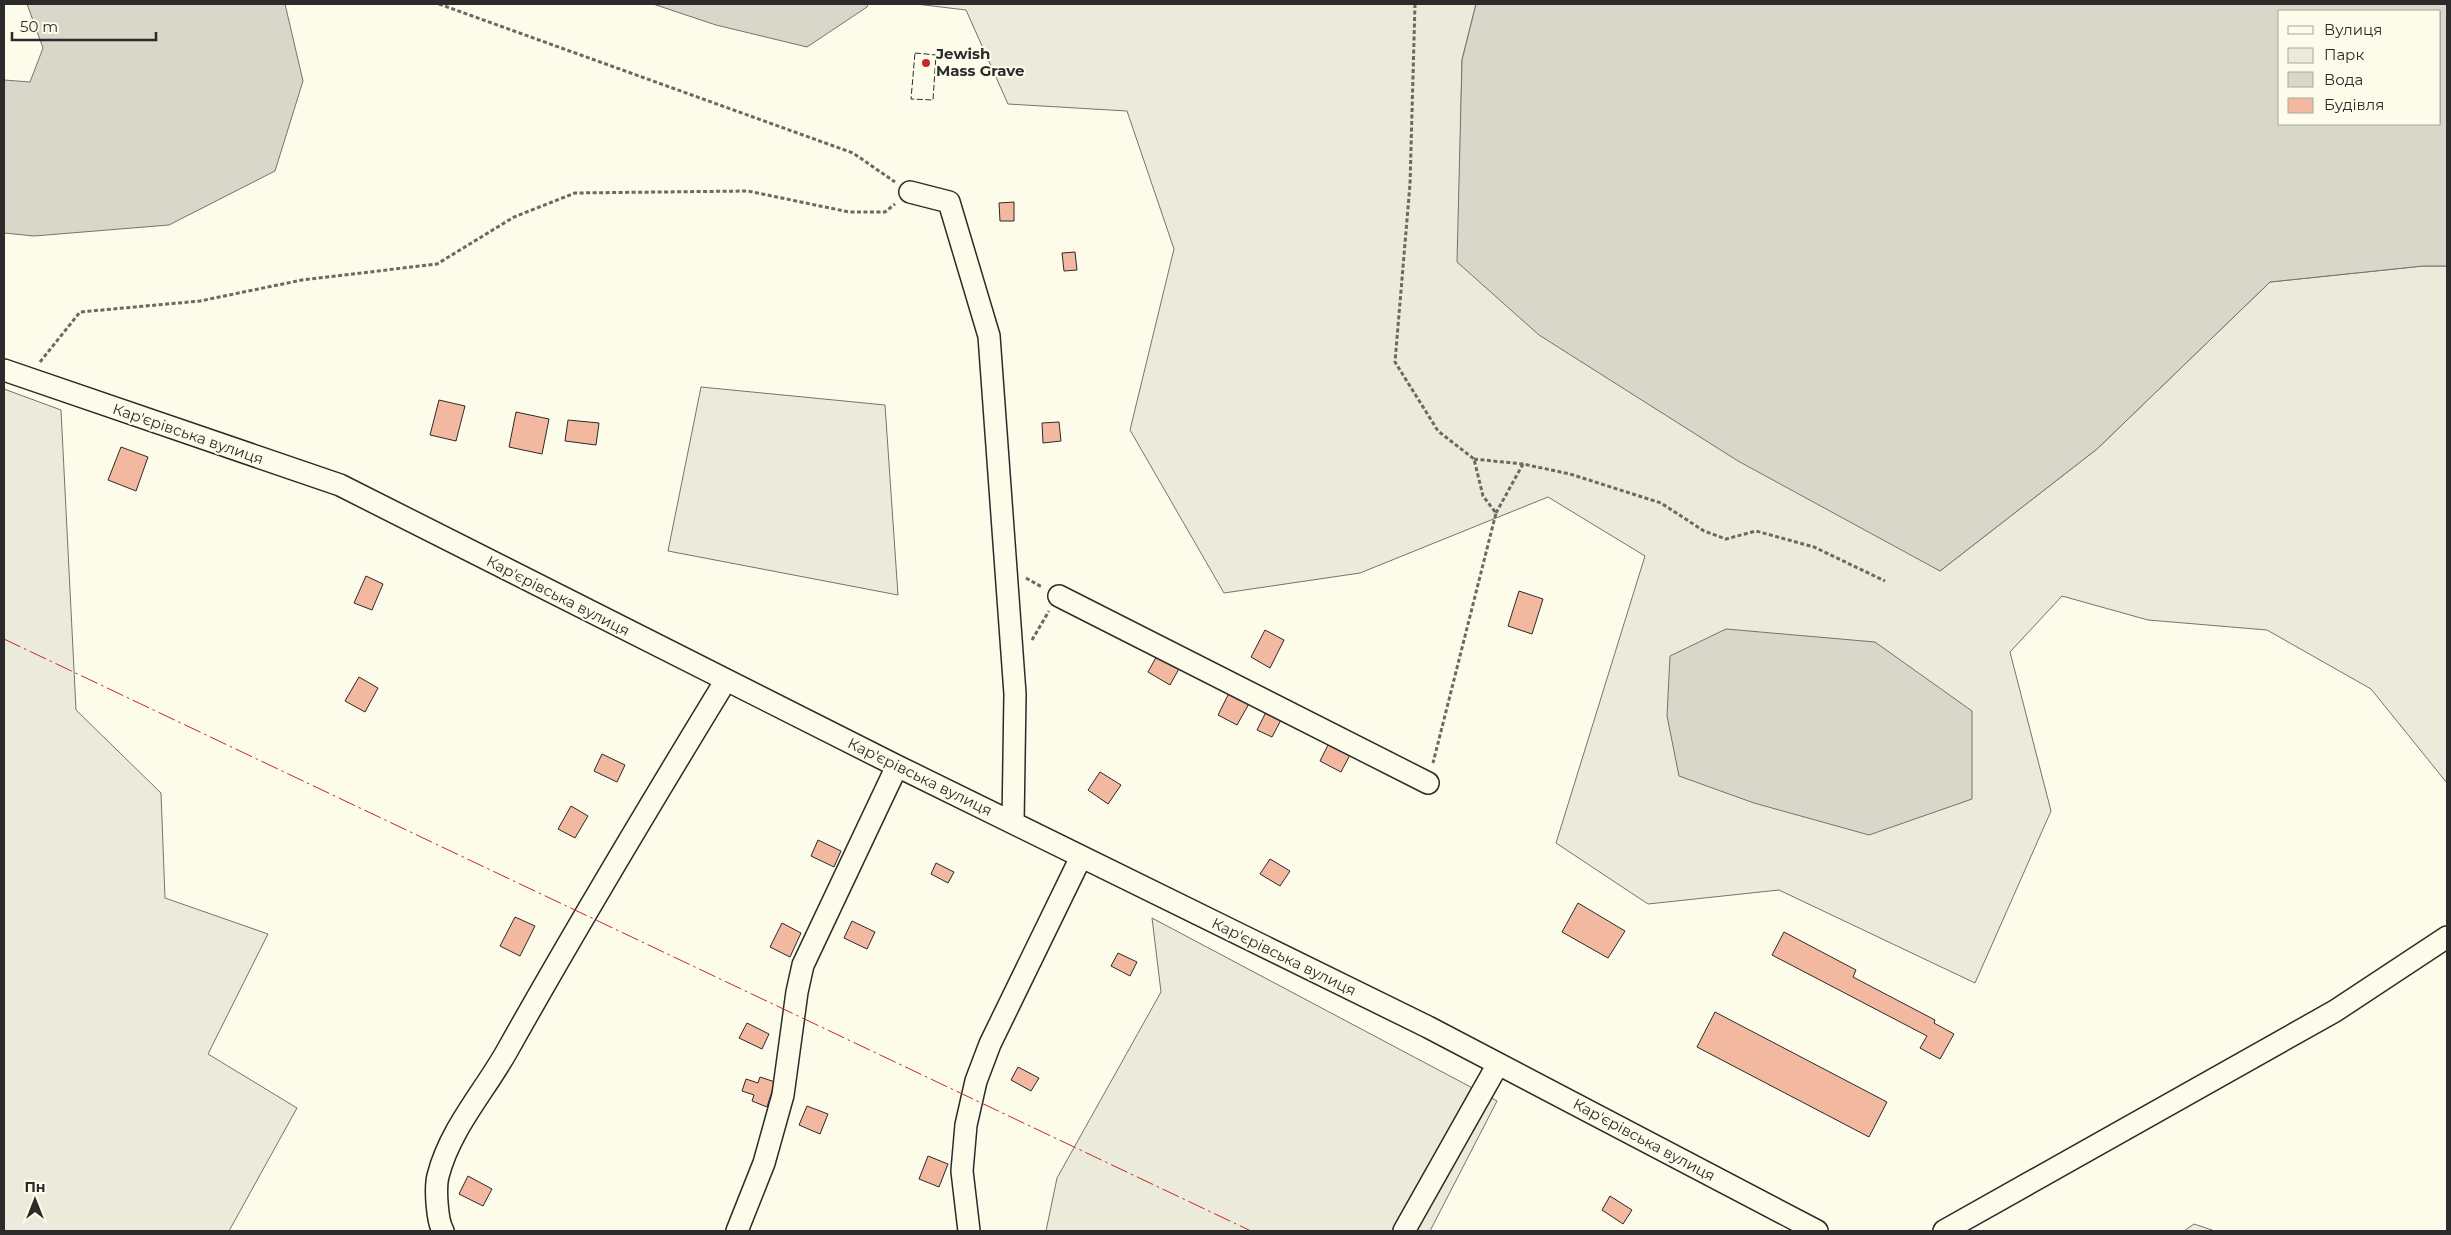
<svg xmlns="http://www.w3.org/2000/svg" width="2451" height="1235" viewBox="0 0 2451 1235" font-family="Montserrat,sans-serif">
	<rect width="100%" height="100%" fill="#fdfbea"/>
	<path fill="#ecebdb" stroke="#74746e" d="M916 4H1476L1462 60 1458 262 1940 571 2097 449 2270 282 2423 266H2447V783L2371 689 2267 630 2148 620 2062 596 2010 652 2051 811 1975 983 1779 890 1648 904 1556 843 1645 556 1548 497 1360 573 1224 593 1130 430 1174 249 1127 111 1008 104 966 10Z
		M701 387 885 405 898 595 668 551Z
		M4 389 61 410 76 710 161 793 165 898 268 934 208 1054 297 1108 229 1231H4Z
		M1152 918 1497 1101 1430 1231H1046L1057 1178 1161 992Z
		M2194 1224 2215 1231H2184Z"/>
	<path fill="#d8d7c9" stroke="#74746e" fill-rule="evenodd" d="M27 4H285L303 81 275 171 169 225 34 236 4 233V80L30 82 43 48Z
		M653 4H868L867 7 807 47 716 25Z
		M1476 4H2447V266H2423L2270 282 2097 449 1940 571 1738 461 1539 335 1457 262 1462 60ZM2280 11H2440V124H2280Z
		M1726 629 1875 642 1972 711V799L1869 835 1754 803 1679 776 1667 716 1670 656Z"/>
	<path fill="#f2b8a0" stroke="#2b2b2b" d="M1014 202V221H1000L999 203Z
		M1075 252 1077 270 1064 271 1062 253Z
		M439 400 465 406 456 441 430 435Z
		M516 412 549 419 542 454 509 447Z
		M568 420 599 423 596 445 565 441Z
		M1059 422 1061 441 1043 443 1042 423Z
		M121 447 148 457 136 491 108 480Z
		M366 576 383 584 372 610 354 603Z
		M1519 591 1543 599 1532 634 1508 626Z
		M1265 630 1284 640 1270 668 1251 657Z
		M1159 652 1181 665 1170 685 1148 672Z
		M359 677 378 688 365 712 345 701Z
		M1230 691 1250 702 1237 725 1218 715Z
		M1266 712 1281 720 1272 737 1257 730Z
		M1329 743 1350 755 1341 772 1320 761Z
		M602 754 625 765 617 782 594 771Z
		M1100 772 1121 785 1108 804 1088 790Z
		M571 806 588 816 575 838 558 829Z
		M818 840 841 851 834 867 811 856Z
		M1270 859 1290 871 1280 886 1260 874Z
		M936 863 954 872 948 883 931 874Z
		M1578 903 1625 931 1608 958 1562 932Z
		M515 917 535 926 520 956 500 946Z
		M852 921 875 932 867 949 844 938Z
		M782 923 801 933 790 957 770 947Z
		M1784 932 1856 970 1853 977 1935 1020 1934 1023 1954 1034 1940 1059 1920 1048 1927 1036 1772 955Z
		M1118 953 1137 962 1130 976 1111 966Z
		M1715 1012 1887 1102 1869 1137 1697 1047Z
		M747 1023 769 1034 762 1049 739 1038Z
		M1018 1067 1039 1078 1031 1091 1011 1080Z
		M760 1077 775 1082 767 1107 752 1101 754 1095 742 1091 746 1079 758 1083Z
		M807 1106 828 1114 820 1134 799 1125Z
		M928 1156 948 1164 939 1187 919 1179Z
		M468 1176 492 1189 483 1206 459 1194Z
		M1610 1196 1632 1210 1623 1224 1602 1210Z"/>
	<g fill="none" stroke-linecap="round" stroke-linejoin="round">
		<g stroke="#2b2b2b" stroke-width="24">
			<path id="minor" d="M910 192 949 202 989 336 1015 694 1013 823
				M4 370 340 485 897 766 1428 1027 1817 1231
				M1059 596 1428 783
				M443 1231C437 1221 435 1188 438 1176 450 1129 484 1092 507 1051 577 926 651 803 726 680
				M737 1231 764 1163 783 1095 797 992 803 965 897 766
				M969 1231 962 1171 966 1125 976 1081 990 1044 1081 857
				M1404 1231 1498 1064
				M1944 1231 2335 1011 2447 937"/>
		</g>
		<path stroke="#6a6964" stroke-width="3" stroke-dasharray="4 2.5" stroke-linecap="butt" d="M439 4 853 153 895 182
			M1415 4 1410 184 1395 362 1438 431 1474 459 1483 496 1496 513 1433 763
			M40 362 80 312 200 301 302 280 437 264 514 217 575 193 748 191 849 212H885L895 204
			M1474 459 1523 464 1570 474 1661 503 1704 531 1726 539 1756 531 1814 547 1885 581
			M1496 513 1523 464
			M1026 578 1042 587
			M1032 640 1049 611"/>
		<use href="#minor" stroke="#fdfbea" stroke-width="21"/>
		<path stroke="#2b2b2b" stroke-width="1" stroke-dasharray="6 2.5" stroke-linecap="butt" d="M915 53 936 55 933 100 911 99Z"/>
		<path stroke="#c62828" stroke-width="1" stroke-dasharray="18 4 2.5 4" stroke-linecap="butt" d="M4 639 1251 1231"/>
	</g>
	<circle fill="#c62828" stroke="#fdfbea" stroke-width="2" cx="926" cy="63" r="5"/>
	<g text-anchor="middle" stroke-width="4" stroke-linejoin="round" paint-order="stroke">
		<g font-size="15" font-weight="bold" fill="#2b2b2b" stroke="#fdfbea" text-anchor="start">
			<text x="936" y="59">Jewish<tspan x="936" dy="17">Mass Grave</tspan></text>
		</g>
		<g font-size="15" fill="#2b2b2b" stroke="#fdfbea">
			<text transform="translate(188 434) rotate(19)" y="5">Кар'єрівська вулиця</text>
			<text transform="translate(558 596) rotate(27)" y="5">Кар'єрівська вулиця</text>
			<text transform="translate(920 777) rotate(26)" y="5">Кар'єрівська вулиця</text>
			<text transform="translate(1284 957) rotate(26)" y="5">Кар'єрівська вулиця</text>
			<text transform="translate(1644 1140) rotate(28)" y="5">Кар'єрівська вулиця</text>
		</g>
	</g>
	<rect width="2451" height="1235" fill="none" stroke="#2b2b2b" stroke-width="10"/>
	<rect x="2278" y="10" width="162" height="115" fill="#fdfbea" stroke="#a9a89e"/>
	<rect x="2288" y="26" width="25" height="8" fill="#fdfbea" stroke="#a9a89e"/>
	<text x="2324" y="35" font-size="15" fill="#2b2b2b">Вулиця</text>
	<rect x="2288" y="48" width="25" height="15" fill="#ecebdb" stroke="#a9a89e"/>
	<text x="2324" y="60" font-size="15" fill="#2b2b2b">Парк</text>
	<rect x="2288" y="72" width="25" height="15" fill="#d8d7c9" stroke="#a9a89e"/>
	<text x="2324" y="85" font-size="15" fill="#2b2b2b">Вода</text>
	<rect x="2288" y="98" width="25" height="15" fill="#f2b8a0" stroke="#a9a89e"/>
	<text x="2324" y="110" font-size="15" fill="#2b2b2b">Будівля</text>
	<g transform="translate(35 1200)" stroke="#fdfbea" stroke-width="4" paint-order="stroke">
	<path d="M0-4L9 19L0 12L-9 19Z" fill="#2b2b2b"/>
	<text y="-8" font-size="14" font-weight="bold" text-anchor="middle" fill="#2b2b2b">Пн</text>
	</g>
	<path d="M12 32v8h144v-8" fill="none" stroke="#2b2b2b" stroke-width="2.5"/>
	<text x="20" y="32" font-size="15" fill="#2b2b2b" stroke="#fdfbea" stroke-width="4" paint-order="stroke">50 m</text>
</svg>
